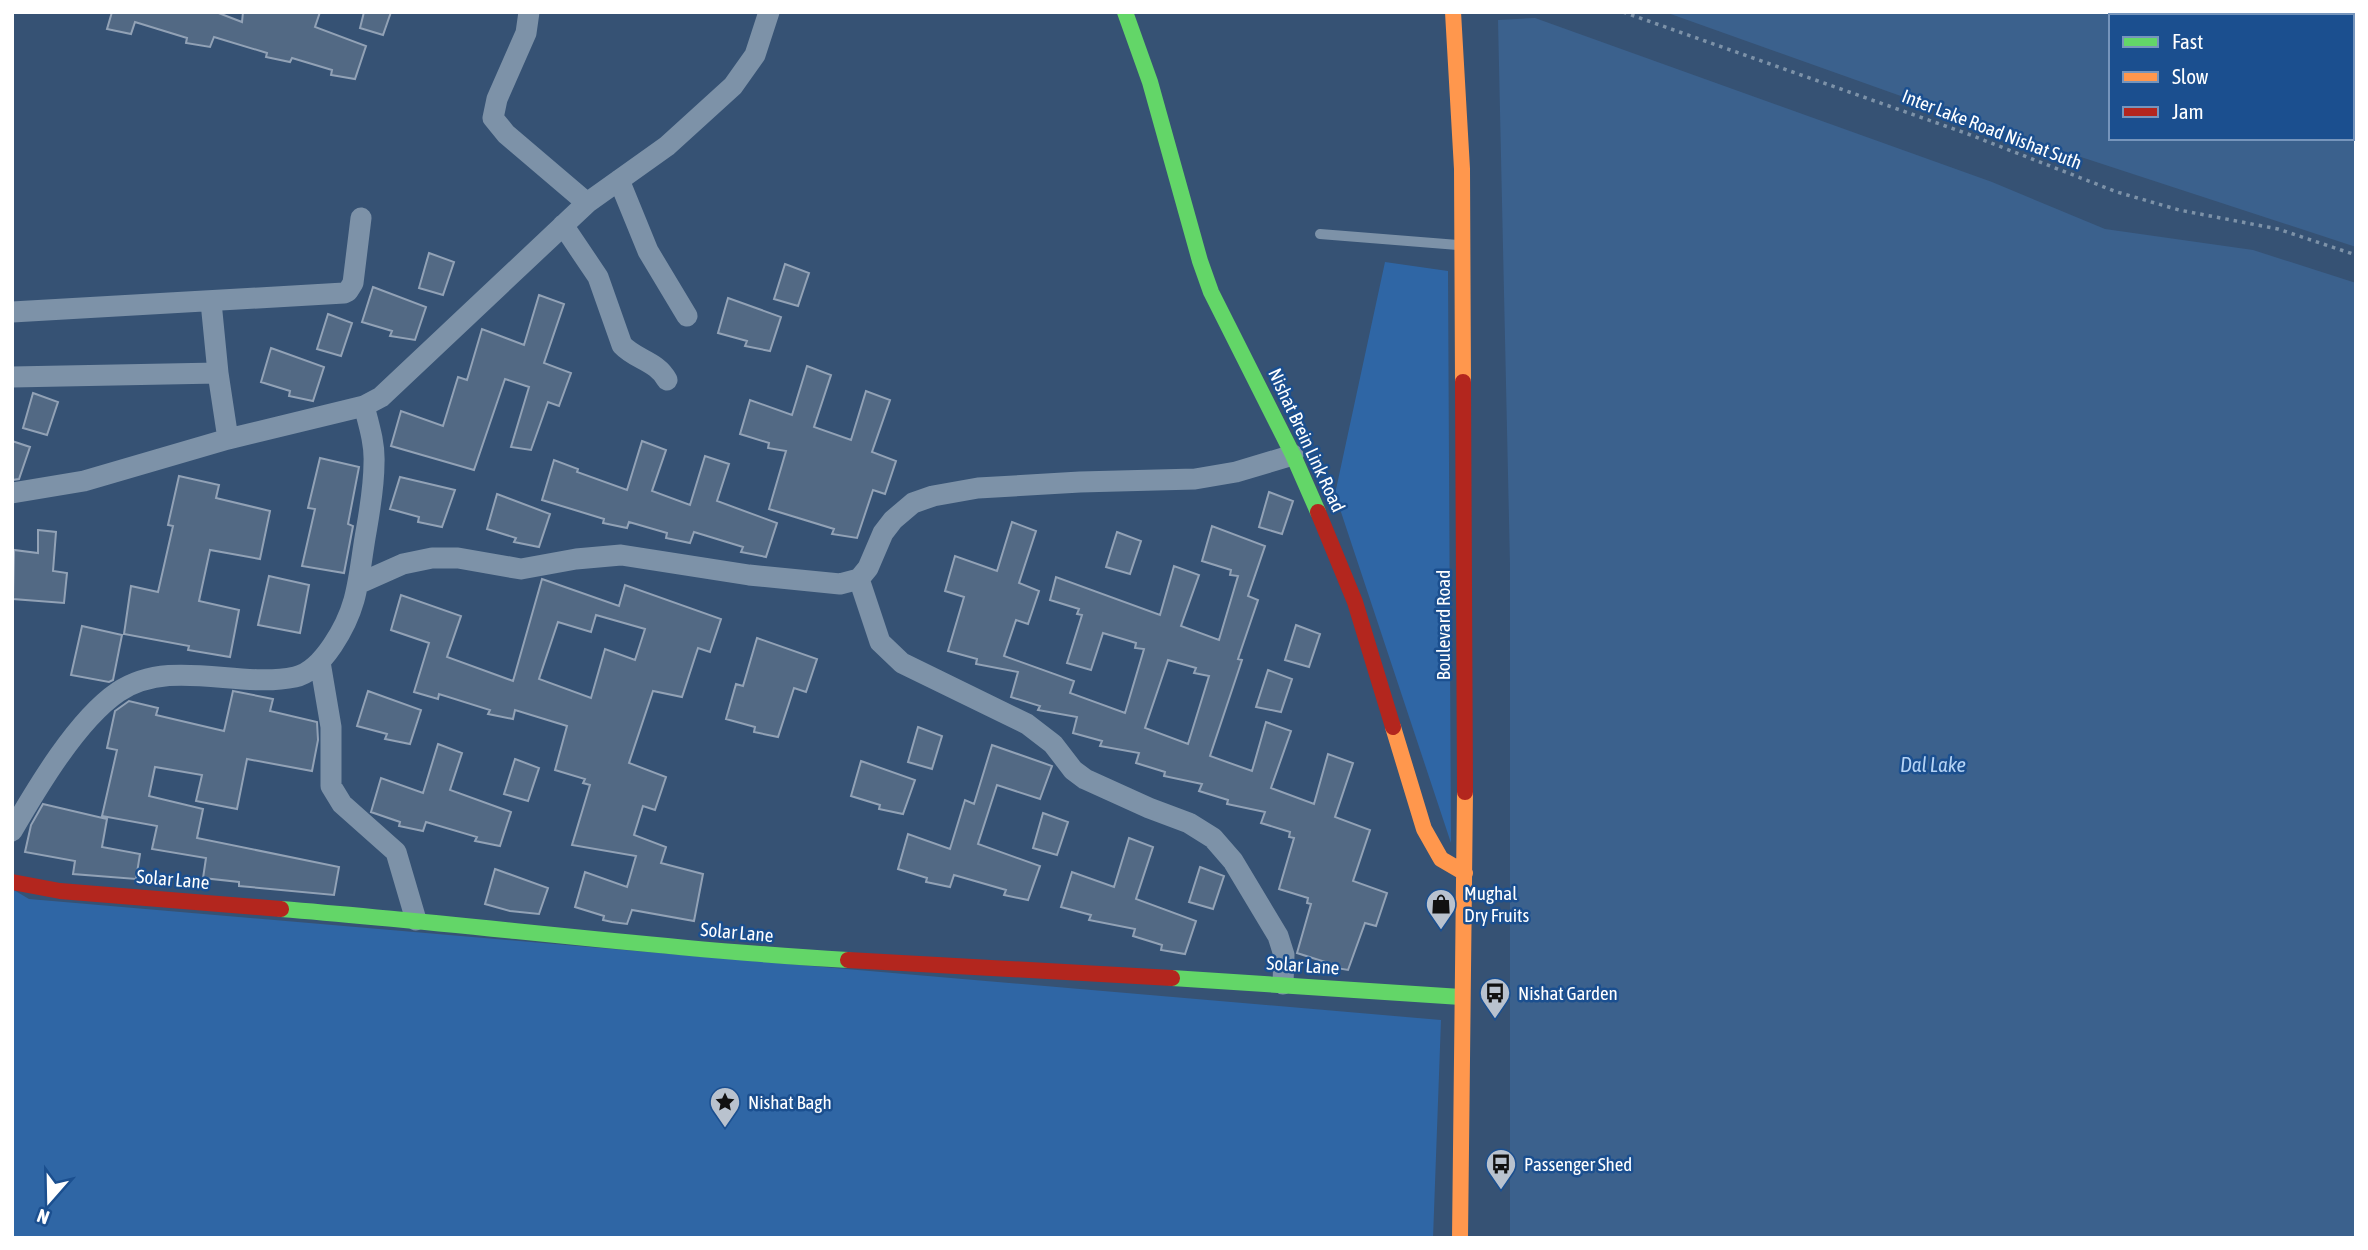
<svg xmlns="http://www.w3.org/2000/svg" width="2368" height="1250" viewBox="0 0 2368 1250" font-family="'Asap Condensed',sans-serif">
	<rect width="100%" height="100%" fill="#365274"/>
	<path fill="#2f66a5" d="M1385 262 1448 271 1451 843 1335 494Z
		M12 889 29 899 1441 1020 1433 1238H12Z"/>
	<path fill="#3b618d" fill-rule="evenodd" d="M1665 12H2356V247L1971 121ZM2111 16H2352V138H2111Z
		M1535 18 1992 182 2105 229 2253 250 2356 283V1238H1510V565L1498 20Z"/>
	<path fill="#526984" stroke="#92a2b6" stroke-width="2" fill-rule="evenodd" d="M112 12H216L242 22 243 12H320L315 27 366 46 355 79 331 75 332 70 292 58 290 62 266 57 267 53 214 37 210 47 186 43 187 38 135 22 131 34 107 29Z
		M364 12H391L383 35 360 28Z
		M429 253 454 262 443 295 419 288Z
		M785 264 809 273 798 306 774 299Z
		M373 287 426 307 415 340 390 336 392 331 362 322Z
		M539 295 564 304 544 363 571 373 559 406 548 402 531 450 511 447 529 387 505 379 474 470 391 446 401 411 443 426 458 377 467 380 482 329 524 345Z
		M728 298 781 317 770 351 745 346 747 341 718 333Z
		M328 314 352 323 341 356 317 349Z
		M271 348 324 367 313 401 289 396 290 391 261 382Z
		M807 366 831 375 814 427 851 440 866 391 890 400 872 452 896 461 885 494 873 490 857 538 832 534 834 529 769 509 786 451 768 448 769 443 740 434 750 400 792 415Z
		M33 393 58 402 47 435 23 428Z
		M12 441 30 447 19 479 12 480Z
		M642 441 666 450 652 491 690 505 705 456 729 464 717 501 777 523 766 557 741 552 743 547 694 532 690 543 666 538 667 533 629 522 627 528 603 523 604 519 542 500 554 460 578 469 577 472 627 490Z
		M320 458 359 467 348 524 353 526 344 573 302 566 315 509 308 508Z
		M179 476 219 485 216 498 270 511 260 559 210 550 199 601 239 610 230 657 188 650 189 646 124 634 131 586 158 592 173 526 168 525Z
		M400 477 455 490 442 527 418 522 419 517 390 509Z
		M1269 492 1293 501 1282 534 1259 527Z
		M497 494 550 514 539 547 514 542 516 538 487 529Z
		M1012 522 1036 531 1019 583 1039 591 1028 624 1016 620 1004 656 1074 681 1070 693 1125 713 1144 649 1135 648 1136 643 1103 633 1091 670 1067 663 1082 615 1077 614 1079 609 1050 600 1056 577 1160 615 1174 566 1199 575 1181 626 1219 640 1238 576 1230 575 1231 570 1202 561 1212 526 1265 546 1248 596 1258 600 1238 659 1242 660 1210 756 1252 771 1266 722 1291 731 1271 788 1314 804 1328 754 1353 763 1335 817 1370 830 1353 881 1387 893 1376 926 1365 923 1348 970 1324 966 1325 962 1297 953 1311 904 1307 903 1308 898 1279 889 1294 838 1289 837 1290 832 1261 823 1265 812 1227 804 1228 800 1199 791 1202 784 1164 776 1165 772 1136 763 1139 753 1100 746 1102 741 1073 733 1077 717 1038 710 1040 706 1011 697 1018 672 976 664 977 659 948 651 964 597 945 591 955 556 997 571ZM1168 660 1196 668 1194 673 1209 676 1188 744 1145 728Z
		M38 530 56 532 53 571 67 573 64 603 13 599 14 550 38 553Z
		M1117 532 1141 541 1130 574 1106 567Z
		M269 576 309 585 300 633 258 625Z
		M542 579 619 606 625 585 721 619 710 652 698 648 682 697 653 691 629 763 666 777 655 810 643 806 634 835 666 847 661 863 703 874 694 921 632 910 627 924 612 922 603 920 604 916 575 907 585 872 627 887 636 856 572 845 590 785 583 783 585 779 555 770 567 726 515 710 513 719 488 714 490 710 439 694 438 699 414 692 429 643 391 630 401 595 461 616 447 657 513 681ZM596 615 645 629 635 660 605 649 591 698 539 679 558 622 591 632Z
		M1296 625 1320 634 1309 667 1285 660Z
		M82 626 122 635 113 680 109 682 71 675Z
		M757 638 817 659 806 692 794 688 778 737 754 732 755 727 726 719 736 684 743 686Z
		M1268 670 1292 679 1281 712 1256 707Z
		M233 691 273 699 270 711 317 722 318 740 312 771 247 759 237 809 196 801 202 775 155 767 149 796 203 809 197 838 339 867 334 895 239 886V882L203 878 206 858 152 849 157 826 102 816 117 750 107 748 115 711 129 701 158 708 156 715 224 731Z
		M368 691 421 710 410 744 385 739 387 734 357 726Z
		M918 727 942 736 932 769 908 762Z
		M438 744 462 753 450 790 511 812 500 846 475 841 477 837 426 822 423 831 399 826 400 822 371 812 381 778 423 793Z
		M992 745 1052 766 1040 799 997 785 978 844 1040 866 1028 900 1004 895 1006 890 954 875 950 887 926 882 927 878 898 869 908 834 950 849 965 800 974 804Z
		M515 759 539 768 528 801 504 794Z
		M861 761 915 780 903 814 879 809 880 805 851 796Z
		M43 804 107 819 102 847 140 854 136 879 73 874 75 861 25 852 31 825Z
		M1043 813 1068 822 1057 855 1033 848Z
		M1129 838 1153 847 1136 899 1196 921 1185 954 1161 950 1162 945 1133 936 1135 929 1089 920 1091 915 1061 907 1072 872 1114 887Z
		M1200 867 1224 876 1213 909 1189 902Z
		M495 869 548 888 539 914 510 911 485 904Z"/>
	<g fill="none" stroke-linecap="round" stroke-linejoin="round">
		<path stroke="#7d92a8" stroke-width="3.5" stroke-dasharray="3.5 5" stroke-linecap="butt" d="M1623 12 1968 134 2117 192 2179 210 2278 229 2356 255"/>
		<path stroke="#7d92a8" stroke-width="10" d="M1320 234 1458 245"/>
		<path stroke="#7d92a8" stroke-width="21" d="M529 12 526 33 497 99 493 118 506 134 587 203
			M619 180 648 251 687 316
			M563 225 598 277 622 345C636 360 657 361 667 380
			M211 302 218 373 228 439
			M12 312 344 293 348 291 353 283 361 218
			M12 377 218 373
			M12 493 84 481 228 439 364 406 381 397 587 203 667 146 733 86 755 55 769 12
			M859 579 880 642 902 663 1027 724 1053 744 1073 770 1085 779 1149 808 1189 823 1213 838 1233 861 1278 936 1284 955 1283 984
			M358 584 403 564 432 558H458L521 569 576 559 621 555 749 575 840 584 859 579 868 568 883 533 893 520 913 503 933 496 978 488 1080 482 1195 479 1236 472 1293 455
			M320 662 331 727V786L342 804 396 852 416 920
			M12 831C37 788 77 720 118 692 170 657 238 689 295 677 323 671 347 625 354 600 360 578 362 554 366 532 370 509 374 487 374 463 375 444 369 425 364 406"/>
		<path stroke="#63d668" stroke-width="16" d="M1125 12 1150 82 1200 261 1211 292 1293 455 1318 512
			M281 909C470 924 658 949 848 960
			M1172 978 1461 997"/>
		<path stroke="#ff974d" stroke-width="16" d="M1453 12 1462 169 1463 382
			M1393 727 1424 829 1441 859 1465 873
			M1460 1238 1465 792"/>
		<path stroke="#b3261e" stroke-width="16" d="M1463 382 1465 792
			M1318 512 1355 602 1393 727
			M12 882 60 891 281 909
			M848 960 1172 978"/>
	</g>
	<defs>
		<g id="shop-pin" transform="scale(1.575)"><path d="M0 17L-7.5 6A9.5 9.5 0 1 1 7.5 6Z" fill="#b9c2ce" stroke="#1b4f8f"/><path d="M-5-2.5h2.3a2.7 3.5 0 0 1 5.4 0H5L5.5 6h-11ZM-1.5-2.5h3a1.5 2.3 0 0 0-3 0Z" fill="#111"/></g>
		<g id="bus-pin" transform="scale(1.575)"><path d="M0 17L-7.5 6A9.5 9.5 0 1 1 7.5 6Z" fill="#b9c2ce" stroke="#1b4f8f"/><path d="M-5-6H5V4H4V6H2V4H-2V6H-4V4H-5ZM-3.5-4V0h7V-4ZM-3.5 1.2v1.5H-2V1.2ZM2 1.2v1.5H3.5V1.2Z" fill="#111"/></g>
		<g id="sight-pin" transform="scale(1.575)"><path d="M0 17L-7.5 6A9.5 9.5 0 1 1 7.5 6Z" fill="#b9c2ce" stroke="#1b4f8f"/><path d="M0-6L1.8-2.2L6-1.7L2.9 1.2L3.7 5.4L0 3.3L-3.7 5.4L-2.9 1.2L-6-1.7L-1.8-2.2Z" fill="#111"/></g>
	</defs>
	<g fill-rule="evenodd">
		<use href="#shop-pin" x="1441" y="904"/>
		<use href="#bus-pin" x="1495" y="993"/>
		<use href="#sight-pin" x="725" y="1102"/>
		<use href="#bus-pin" x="1501" y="1164"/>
	</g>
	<g text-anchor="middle" stroke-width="5" stroke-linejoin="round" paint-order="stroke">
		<g font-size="19" fill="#fff" stroke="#1b4f8f">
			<text transform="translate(1992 129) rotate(21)" y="7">Inter Lake Road Nishat Suth</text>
			<text transform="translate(1307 440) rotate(65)" y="7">Nishat Brein Link Road</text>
			<text transform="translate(1443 625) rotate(-90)" y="7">Boulevard Road</text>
			<text transform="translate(173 879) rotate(5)" y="7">Solar Lane</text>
			<text transform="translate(737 932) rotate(5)" y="7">Solar Lane</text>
			<text transform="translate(1303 965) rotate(4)" y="7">Solar Lane</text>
		</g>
		<g font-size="19" fill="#fff" stroke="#1b4f8f" text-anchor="start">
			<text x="1464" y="900">Mughal<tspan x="1464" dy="22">Dry Fruits</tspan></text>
			<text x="1518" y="1000">Nishat Garden</text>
			<text x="748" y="1109">Nishat Bagh</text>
			<text x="1524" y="1171">Passenger Shed</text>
		</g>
		<g font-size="21" font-style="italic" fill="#b5d3f5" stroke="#1b4f8f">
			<text x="1933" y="772">Dal Lake</text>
		</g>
	</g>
	<rect width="2368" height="1250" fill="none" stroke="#ffffff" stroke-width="28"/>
	<rect x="2109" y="14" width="245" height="126" fill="#1b4f8f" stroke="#7695bc" stroke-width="2"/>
	<rect x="2123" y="37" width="35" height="10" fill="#63d668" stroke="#7695bc" stroke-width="2"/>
	<text x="2172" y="49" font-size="21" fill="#ffffff">Fast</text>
	<rect x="2123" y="72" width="35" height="10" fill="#ff974d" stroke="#7695bc" stroke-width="2"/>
	<text x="2172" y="84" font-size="21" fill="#ffffff">Slow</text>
	<rect x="2123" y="107" width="35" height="10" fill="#b3261e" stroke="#7695bc" stroke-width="2"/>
	<text x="2172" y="119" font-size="21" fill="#ffffff">Jam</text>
	<g transform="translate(49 1201) rotate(200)" stroke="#1b4f8f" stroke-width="5" paint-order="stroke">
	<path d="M0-5L12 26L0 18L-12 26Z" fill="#ffffff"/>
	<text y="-10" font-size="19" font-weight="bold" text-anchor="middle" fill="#ffffff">N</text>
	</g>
</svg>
